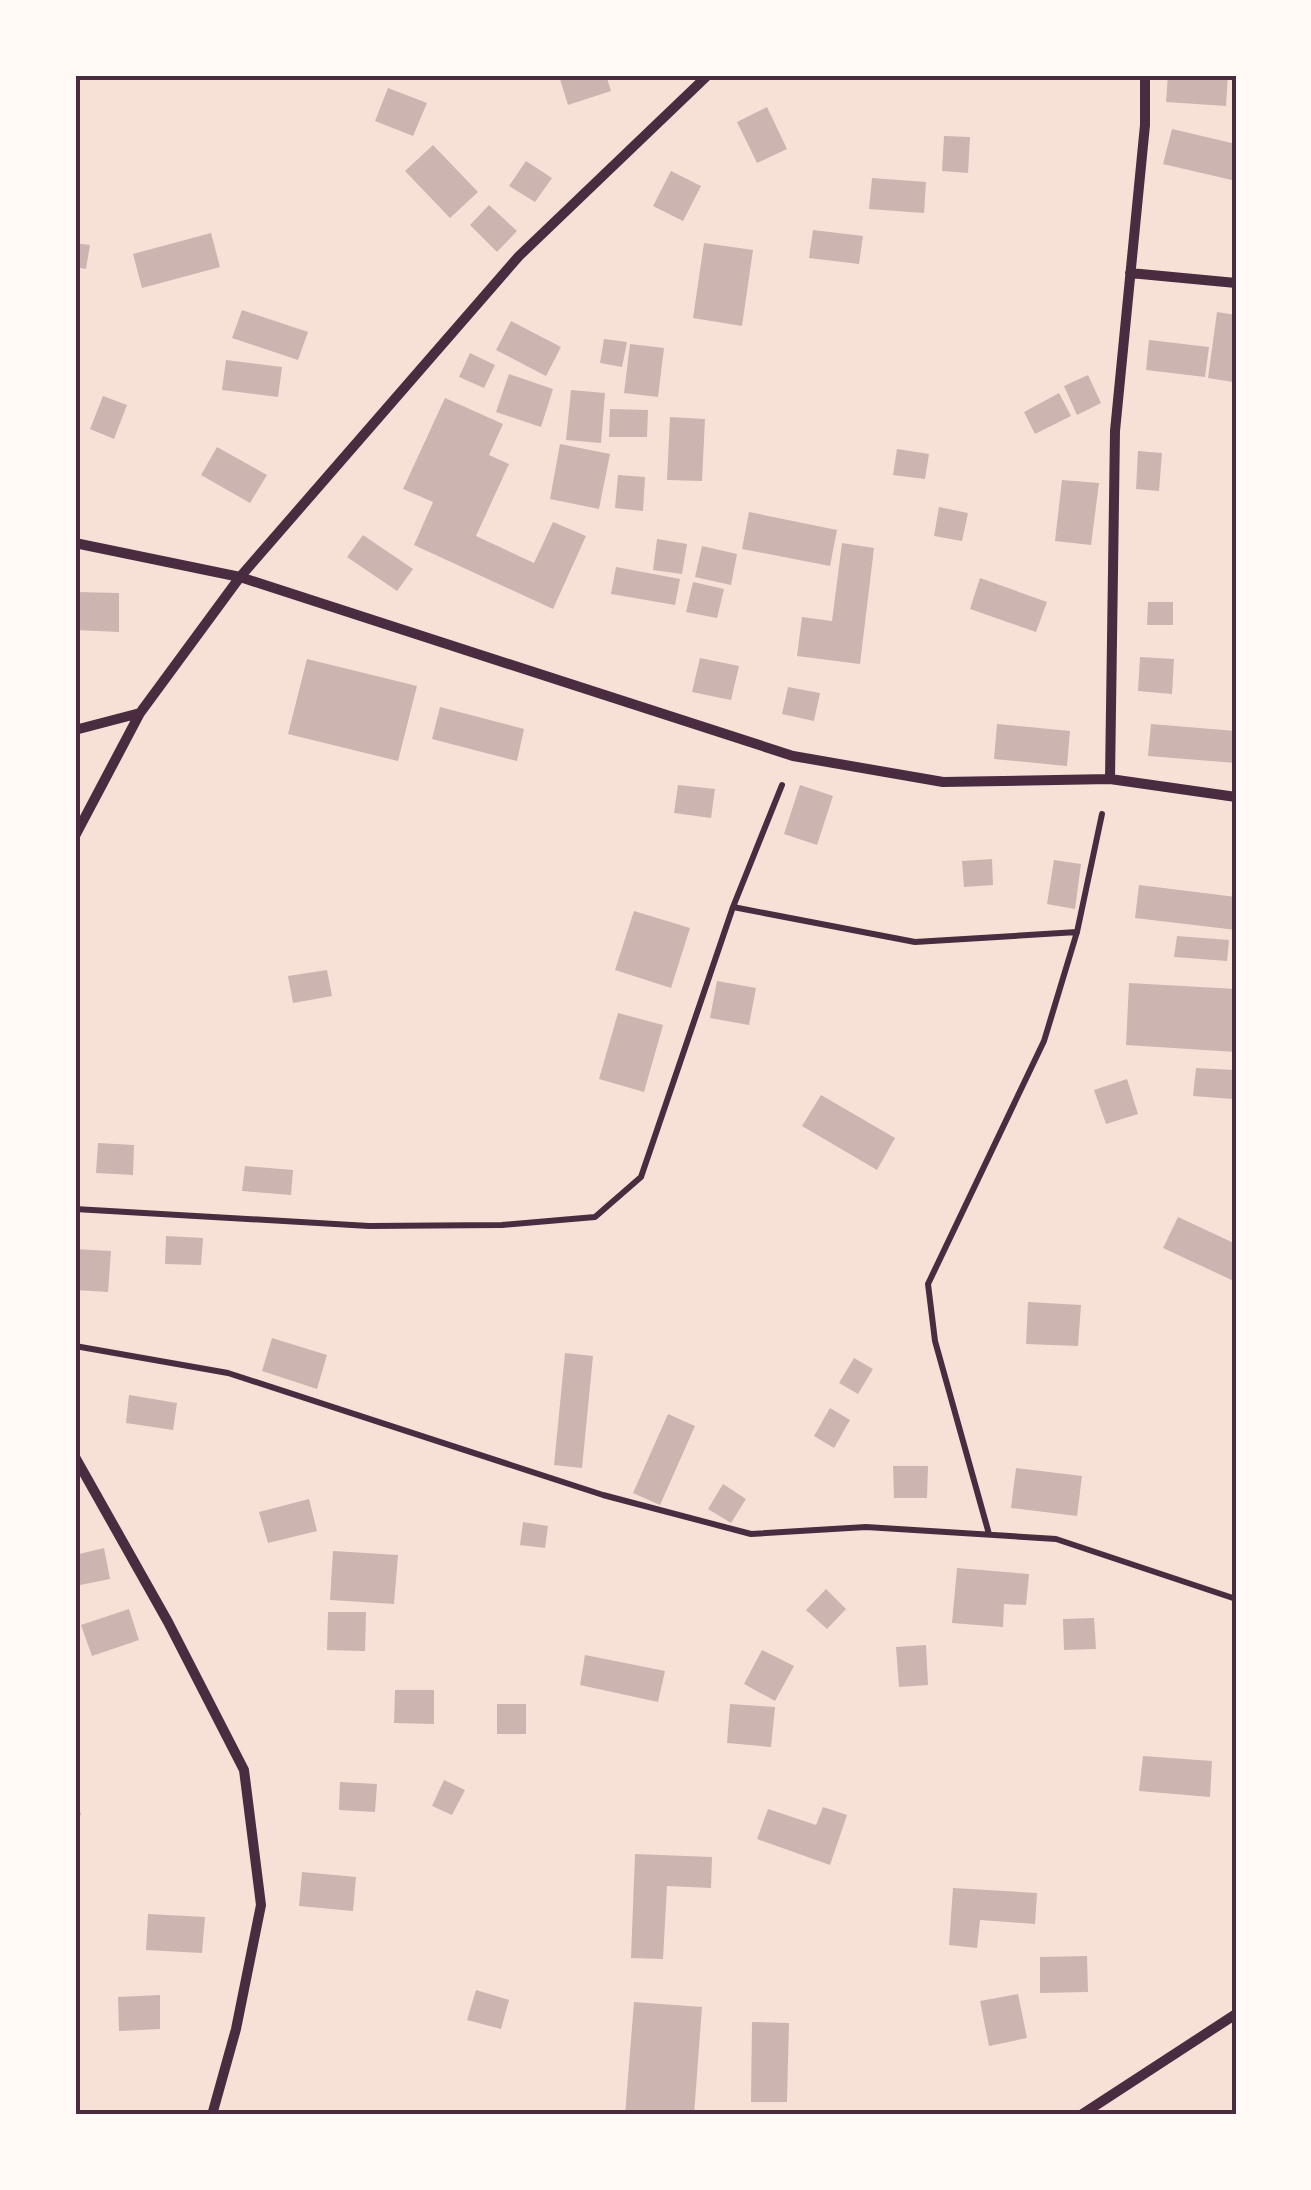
<svg xmlns="http://www.w3.org/2000/svg" width="1311" height="2190" viewBox="0 0 1311 2190" font-family="'Libre Baskerville',serif">
	<rect width="100%" height="100%" fill="#f7e1d7"/>
	<path fill="#ccb4b1" d="M606 75 611 91 568 105 559 76Z
		M1168 75H1228L1226 106 1166 102Z
		M388 88 427 103 413 136 375 121Z
		M767 107 787 149 757 163 737 122Z
		M1172 129 1236 144V181L1163 164Z
		M944 136 970 137 968 173 942 171Z
		M433 145 478 192 450 218 405 171Z
		M526 161 552 178 535 202 509 186Z
		M671 171 701 186 683 221 653 206Z
		M872 178 926 182 924 213 869 209Z
		M489 205 517 231 497 252 470 225Z
		M813 230 863 236 859 264 809 258Z
		M211 233 220 267 142 288 133 254Z
		M75 243 90 245 86 269 75 267Z
		M704 243 753 250 742 326 693 318Z
		M242 310 308 332 298 360 232 338Z
		M1217 312 1236 315 1233 382 1208 378Z
		M511 321 561 347 546 376 496 350Z
		M604 339 627 342 622 367 600 363Z
		M1149 340 1209 347 1205 377 1146 370Z
		M630 344 664 348 658 397 624 393Z
		M470 353 495 365 484 388 459 377Z
		M226 360 282 367 278 397 222 390Z
		M509 374 553 389 541 427 496 412Z
		M1088 375 1101 403 1077 415 1064 386Z
		M571 390 605 393 601 443 566 440Z
		M1059 393 1071 416 1035 434 1024 412Z
		M103 396 127 405 114 439 90 429Z
		M445 398 503 424 489 455 509 464 476 536 534 563 553 522 586 536 553 609 414 545 433 502 403 489Z
		M610 409 648 410 647 437H609Z
		M670 417 705 419 702 481 667 480Z
		M560 444 610 454 599 509 550 499Z
		M217 447 267 475 250 503 201 475Z
		M897 449 929 454 925 479 893 475Z
		M1138 451 1162 453 1159 491 1136 489Z
		M618 475 645 477 643 511 615 508Z
		M1062 480 1099 483 1091 545 1055 541Z
		M939 507 968 513 962 541 934 536Z
		M749 512 837 530 830 566 742 549Z
		M363 535 413 569 397 591 347 557Z
		M657 539 687 544 682 574 653 570Z
		M842 543 874 548 860 664 797 656 802 617 832 621Z
		M702 546 737 554 731 585 695 577Z
		M616 567 680 579 675 605 611 594Z
		M980 578 1047 602 1036 632 970 609Z
		M693 582 724 589 717 618 686 612Z
		M77 592 119 593V632L76 630Z
		M1148 602H1173V625H1147Z
		M1140 657 1174 659 1172 694 1138 691Z
		M700 658 739 666 731 700 692 692Z
		M307 659 417 686 398 761 288 734Z
		M788 687 820 693 814 721 782 714Z
		M440 707 524 729 517 761 432 739Z
		M997 724 1070 731 1067 766 994 759Z
		M1151 724 1236 731V763L1148 756Z
		M678 785 715 789 711 818 674 813Z
		M800 785 833 796 817 845 784 834Z
		M992 859 993 885 964 887 962 861Z
		M1054 860 1081 864 1075 909 1047 904Z
		M1139 885 1236 897V930L1135 918Z
		M634 911 690 928 671 988 615 970Z
		M1177 936 1229 940 1227 961 1174 957Z
		M327 970 332 996 293 1003 288 976Z
		M717 981 756 988 749 1025 710 1018Z
		M1129 983 1236 989V1052L1126 1045Z
		M618 1013 663 1025 644 1092 599 1079Z
		M1196 1068 1235 1070 1233 1099 1193 1096Z
		M1127 1079 1138 1114 1106 1124 1094 1090Z
		M821 1095 895 1138 877 1170 802 1126Z
		M98 1143 134 1145 133 1175 96 1173Z
		M245 1166 293 1170 291 1195 242 1191Z
		M1178 1217 1236 1244V1282L1163 1248Z
		M166 1236 203 1238 201 1265 165 1264Z
		M75 1249 111 1251 108 1292 75 1290Z
		M1028 1302 1081 1305 1078 1346 1026 1344Z
		M272 1338 327 1355 317 1389 262 1371Z
		M565 1353 593 1356 582 1468 554 1465Z
		M854 1358 873 1369 858 1394 839 1383Z
		M129 1395 177 1403 173 1430 126 1423Z
		M830 1408 850 1420 834 1448 814 1436Z
		M668 1414 695 1426 660 1505 633 1493Z
		M893 1466H928L927 1498H894Z
		M1016 1468 1082 1476 1077 1516 1011 1508Z
		M723 1484 746 1499 731 1523 708 1509Z
		M309 1499 317 1531 268 1543 259 1512Z
		M523 1522 548 1526 545 1548 520 1545Z
		M104 1548 110 1579 75 1586V1555Z
		M333 1551 398 1555 394 1604 330 1600Z
		M957 1568 1029 1574 1026 1605 1004 1604 1003 1627 952 1623Z
		M826 1589 846 1609 827 1629 806 1610Z
		M129 1609 139 1640 92 1656 81 1625Z
		M328 1612H366L365 1651 327 1650Z
		M1094 1618 1096 1649 1064 1650 1063 1619Z
		M926 1645 928 1685 899 1687 896 1647Z
		M762 1650 794 1666 775 1701 744 1684Z
		M585 1655 665 1671 658 1702 580 1685Z
		M395 1690H434V1724L394 1723Z
		M497 1704H526V1734H497Z
		M730 1704 775 1707 771 1747 727 1743Z
		M1143 1756 1212 1761 1210 1797 1139 1791Z
		M444 1780 465 1790 452 1815 432 1806Z
		M340 1782 377 1784 375 1812 339 1810Z
		M75 1790 81 1815 75 1816Z
		M823 1807 847 1815 830 1865 757 1839 768 1809 816 1825Z
		M635 1854 712 1857 711 1888 667 1886 663 1959 631 1958Z
		M302 1872 356 1877 353 1911 299 1906Z
		M953 1888 1037 1893 1035 1924 980 1920 977 1948 949 1945Z
		M148 1914 205 1917 202 1953 146 1950Z
		M1087 1956 1088 1992 1040 1993V1957Z
		M476 1990 509 2000 501 2029 467 2020Z
		M1018 1994 1027 2038 989 2046 980 2001Z
		M160 1995V2029L119 2031 118 1997Z
		M634 2002 702 2007 694 2115H625Z
		M752 2022 789 2023 787 2102H751Z"/>
	<g fill="none" stroke-linecap="round" stroke-linejoin="round">
		<path stroke="#4a2c40" stroke-width="6" d="M733 907 915 942 1077 932
			M75 1209 369 1226 502 1225 595 1217 641 1177 733 907 782 785
			M75 1346 228 1373 603 1495 751 1534 866 1527 1056 1539 1236 1599
			M989 1534 935 1341 928 1284 1044 1041 1077 932 1102 814"/>
		<path stroke="#4a2c40" stroke-width="10" d="M1130 273 1236 283
			M75 543 240 577 793 756 943 782 1110 779 1236 797
			M75 730 140 713
			M1110 779 1115 431 1145 125V75
			M75 836 140 713 240 577 519 256 708 75
			M75 1457 168 1622 244 1770 261 1905 236 2029 212 2115
			M1081 2115 1236 2014"/>
	</g>
	<rect width="1311" height="2190" fill="none" stroke="#fffaf5" stroke-width="155"/>
	<rect x="78" y="78" width="1156" height="2034" fill="none" stroke="#4a2c40" stroke-width="4"/>
</svg>
